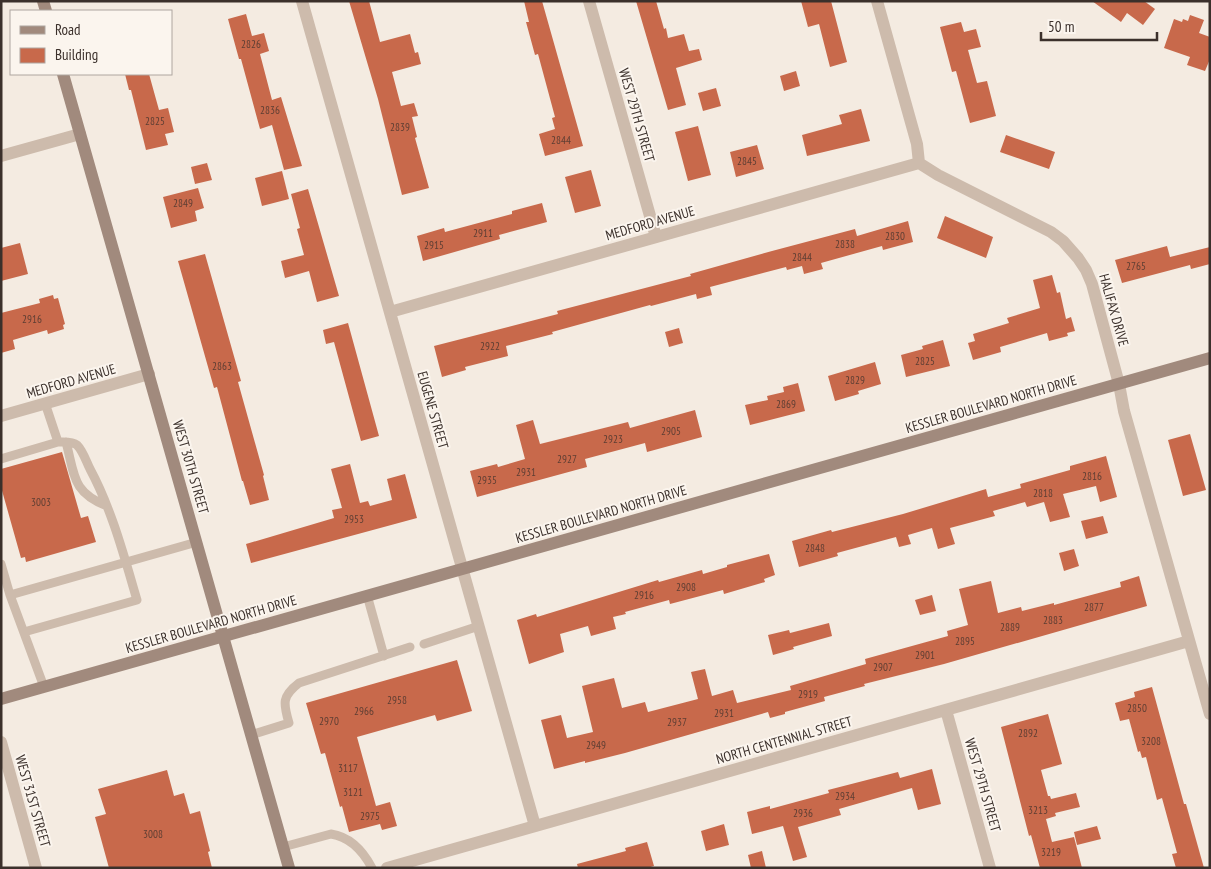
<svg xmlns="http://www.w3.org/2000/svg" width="1211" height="869" viewBox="0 0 1211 869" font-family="'PT Sans Narrow',sans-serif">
	<rect width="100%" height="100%" fill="#f4ebe1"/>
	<path fill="#c8694b" d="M349 1H369L380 42 410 34 415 53 418 52 421 64 392 72 401 106 414 103 418 116 412 117 417 137 415 138 429 188 402 195 378 99Z
		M524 1H542L583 146 545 156 539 134 555 129 552 118 555 117 538 54 535 55 526 22H529Z
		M636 1H656L664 29 666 28 668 38 684 34 689 51 699 49 702 60 676 68 686 105 668 110Z
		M801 1H831L847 62 830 67 819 24 808 27Z
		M1092 1H1144L1155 9 1143 25 1127 13 1121 22Z
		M246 14 252 36 264 33 269 51 260 54 272 100 281 97 302 166 284 170 272 125 260 129 241 59H239L228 19Z
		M1190 15 1204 20 1199 33 1210 37V59L1205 71 1187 65 1190 57 1164 48 1174 19 1182 22 1183 19 1188 21Z
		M961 22 964 32 976 29 981 47 968 50 977 83 987 81 996 116 970 123 956 71 952 72 940 27Z
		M796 71 800 86 784 91 780 76Z
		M125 74H149L159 110 168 108 174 132 165 134 168 145 146 150 131 90H129Z
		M716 88 721 106 703 111 698 93Z
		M861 109 870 141 807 156 802 135 842 124 839 115Z
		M698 126 711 175 688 181 675 132Z
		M1006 135 1055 152 1049 169 1000 152Z
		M757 145 764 169 736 177 730 152Z
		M207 163 212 180 195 184 191 167Z
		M591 170 601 206 575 213 565 177Z
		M282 171 289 199 262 206 255 178Z
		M198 188 204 208 195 211 197 221 171 228 163 197Z
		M308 189 339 296 317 302 309 271 285 278 281 261 304 255 297 229 300 228 291 194Z
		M542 203 547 222 499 235 500 239 423 261 417 236 444 228 445 232 512 214V211Z
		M945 216 993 237 986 258 937 238Z
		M908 221 913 242 883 250 882 246 821 263 823 269 804 274 802 266 787 270 786 267 710 287 712 295 697 299 696 294 651 306 650 305 552 332 553 334 506 346 508 356 465 367 466 370 442 377 434 346 558 314 557 311 691 276 690 274 772 251 855 229 857 236Z
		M20 243 28 274 1 281V248Z
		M1167 246 1170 257 1210 247V264L1191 269 1190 265 1122 283 1115 260Z
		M205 254 241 381 238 382 264 475 263 476 269 500 250 505 243 481H242L217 387 214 388 178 261Z
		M1052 275 1057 293 1060 292 1066 319 1071 317 1075 331 1067 333 1068 336 1049 341 1047 333 1000 347 1001 352 973 360 968 343 975 341 973 334 1009 323 1007 318 1040 308 1033 280Z
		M53 295 54 299 58 298 65 324 63 325 64 329 48 334 47 330 13 340 15 349 1 353V313L40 303 39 299Z
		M348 323 379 436 361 441 334 342 326 344 323 330Z
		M679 328 683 343 669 347 665 332Z
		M943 340 950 366 906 377 901 355 923 349 922 346Z
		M875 362 881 384 858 391 859 394 835 401 828 376Z
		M798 383 805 411 750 425 745 405 768 400 767 396 784 392 783 387Z
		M695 410 702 437 647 452 645 443 585 459 587 467 477 497 470 471 497 464 498 467 525 459 516 425 533 420 540 444 628 422 630 428Z
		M1190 434 1206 490 1183 496 1168 440Z
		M62 452 81 518 88 516 96 542 26 562 25 557 21 558 1 487V469Z
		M1106 456 1117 497 1100 502 1096 486 1063 494 1070 517 1050 522 1044 502 1027 507 1025 502 993 511 995 516 950 528 955 544 938 549 932 528 908 535 911 544 899 547 896 537 837 553 838 556 799 567 792 541 831 530 832 532 903 514 986 489 988 497 1021 488 1020 484 1070 470V466Z
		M350 464 360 503 368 501 370 506 392 500 387 479 405 474 417 518 251 563 246 544 334 518 332 510 342 508 331 469Z
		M1103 516 1108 533 1086 539 1081 521Z
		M1074 549 1079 566 1064 571 1059 553Z
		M769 554 775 575 764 579 765 582 724 594 723 590 670 604 669 600 625 612 626 614 613 617 616 629 591 636 588 626 560 634 564 652 529 664 517 620 536 614 537 617 658 580 659 582 702 570 703 574 727 567V565Z
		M1139 576 1147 606 944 664 864 684 865 686 824 697 825 701 785 712V714L770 718 768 712 625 753 585 763V761L554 769 541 720 561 715 567 738 593 732 582 686 614 678 622 708 645 702 648 712 698 699 691 672 705 669 712 696 733 690 737 703 791 690 790 686 866 664 865 659 948 636 947 631 968 625 959 589 991 581 998 613 1021 607 1022 611 1054 603V605L1121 587 1120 582Z
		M932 595 936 611 920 615 915 600Z
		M829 623 832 636 793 647 794 649 773 655 768 635 789 630 790 633Z
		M457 660 472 711 437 721 435 715 357 737 376 806 390 802 397 826 382 830 380 824 349 832 342 806 340 807 325 753 321 754 306 703Z
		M1152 687 1184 804H1186L1204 868H1176L1172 854 1177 853 1162 798 1157 800 1146 757 1142 758 1140 751 1138 752 1129 719 1120 721 1115 703 1135 697 1134 692Z
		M1048 714 1062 764 1041 770 1048 796H1050L1051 799 1076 793 1080 807 1055 813 1056 816 1046 819 1052 842 1074 837 1082 868H1040L1031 835 1029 836 1001 727Z
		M932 769 941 804 918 810 912 788 839 809 841 815 798 827 807 857 793 861 783 826 752 834 747 812 770 806V809L829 793 828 790 898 772 900 778Z
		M167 770 174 796 184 793 190 814 200 811 210 851 208 852 212 868H109L95 817 106 814 98 789Z
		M724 824 729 845 706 851 701 831Z
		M1097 826 1101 839 1077 845 1074 832Z
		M647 842 654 866 647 868H578L577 864 626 851 625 848Z
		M762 851 766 868H751L748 855Z"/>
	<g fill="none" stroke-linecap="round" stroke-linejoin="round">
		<path stroke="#cdbbac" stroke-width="9" d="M66 442C75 476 72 492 107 506
			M1 459 58 442
			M1 564 10 595 44 687
			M10 595 197 542
			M367 595 384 656
			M24 632 137 600C124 556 112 510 90 469 86 461 83 451 77 445 72 441 64 442 58 442L45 403
			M424 644 479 626
			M251 735 289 723C283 703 282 696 299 683L410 647
			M283 847 331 834C351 837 363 851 372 868"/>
		<path stroke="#cdbbac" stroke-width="12" d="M302 1 535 826
			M589 1 656 237
			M877 1 917 144 919 163 938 175 1051 232 1063 241 1078 258 1086 270 1092 284 1119 384 1124 411 1210 714
			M1 156 80 134
			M390 312 919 163
			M1 416 149 374
			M946 710 990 868
			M1 742 36 868
			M387 868 1189 641"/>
		<path stroke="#a18a7d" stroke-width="12" d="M43 1 46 11
			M63 74 289 868
			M1 699 1210 358"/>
	</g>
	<g text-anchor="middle" stroke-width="4" stroke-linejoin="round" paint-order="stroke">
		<g font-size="11" fill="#5e3e33">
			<text x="251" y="48">2826</text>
			<text x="270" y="114">2836</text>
			<text x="155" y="125">2825</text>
			<text x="400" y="131">2839</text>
			<text x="561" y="144">2844</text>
			<text x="747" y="165">2845</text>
			<text x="183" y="207">2849</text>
			<text x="483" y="237">2911</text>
			<text x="895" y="240">2830</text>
			<text x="845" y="248">2838</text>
			<text x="434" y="249">2915</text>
			<text x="802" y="261">2844</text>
			<text x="1136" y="270">2765</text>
			<text x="32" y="323">2916</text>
			<text x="490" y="350">2922</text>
			<text x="925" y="365">2825</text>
			<text x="222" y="370">2863</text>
			<text x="855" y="384">2829</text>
			<text x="786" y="408">2869</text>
			<text x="671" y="435">2905</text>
			<text x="613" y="443">2923</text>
			<text x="567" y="463">2927</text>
			<text x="526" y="476">2931</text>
			<text x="1092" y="480">2816</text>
			<text x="487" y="484">2935</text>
			<text x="1043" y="497">2818</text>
			<text x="41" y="506">3003</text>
			<text x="354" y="523">2953</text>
			<text x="815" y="552">2848</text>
			<text x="686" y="591">2908</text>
			<text x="644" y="599">2916</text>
			<text x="1094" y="611">2877</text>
			<text x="1053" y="624">2883</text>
			<text x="1010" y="631">2889</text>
			<text x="965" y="645">2895</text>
			<text x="925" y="659">2901</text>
			<text x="883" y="671">2907</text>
			<text x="808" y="698">2919</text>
			<text x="397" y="704">2958</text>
			<text x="1137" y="712">2850</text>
			<text x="364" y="715">2966</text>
			<text x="724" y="717">2931</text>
			<text x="329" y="725">2970</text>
			<text x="677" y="726">2937</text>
			<text x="1028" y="737">2892</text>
			<text x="1151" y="745">3208</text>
			<text x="596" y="749">2949</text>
			<text x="348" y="772">3117</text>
			<text x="353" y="796">3121</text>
			<text x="845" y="800">2934</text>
			<text x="1038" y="814">3213</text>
			<text x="803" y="817">2936</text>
			<text x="370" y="820">2975</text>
			<text x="153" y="838">3008</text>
			<text x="1051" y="856">3219</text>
		</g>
		<g font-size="14" fill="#3b302b" stroke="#fbf5ee">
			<text transform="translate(637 115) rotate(74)" y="5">WEST 29TH STREET</text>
			<text transform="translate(650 223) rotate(-16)" y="5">MEDFORD AVENUE</text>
			<text transform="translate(1114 310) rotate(74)" y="5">HALIFAX DRIVE</text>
			<text transform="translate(71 381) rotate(-16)" y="5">MEDFORD AVENUE</text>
			<text transform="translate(991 404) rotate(-16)" y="5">KESSLER BOULEVARD NORTH DRIVE</text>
			<text transform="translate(433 410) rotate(74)" y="5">EUGENE STREET</text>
			<text transform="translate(191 467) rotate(74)" y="5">WEST 30TH STREET</text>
			<text transform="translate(601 514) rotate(-16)" y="5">KESSLER BOULEVARD NORTH DRIVE</text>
			<text transform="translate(211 624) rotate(-16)" y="5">KESSLER BOULEVARD NORTH DRIVE</text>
			<text transform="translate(784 740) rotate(-16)" y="5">NORTH CENTENNIAL STREET</text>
			<text transform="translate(983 785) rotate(74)" y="5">WEST 29TH STREET</text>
			<text transform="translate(33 801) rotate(74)" y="5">WEST 31ST STREET</text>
		</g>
	</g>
	<rect width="1211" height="869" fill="none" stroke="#3b302b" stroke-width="5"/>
	<rect x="10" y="10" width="162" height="65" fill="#fbf5ee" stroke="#aea6a0"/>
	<rect x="20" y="26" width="25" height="8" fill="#a18a7d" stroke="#aea6a0"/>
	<text x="55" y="35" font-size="15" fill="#3b302b">Road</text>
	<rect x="20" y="48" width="25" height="15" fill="#c8694b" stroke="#aea6a0"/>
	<text x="55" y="60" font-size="15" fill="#3b302b">Building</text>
	<path d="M1041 32v8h116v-8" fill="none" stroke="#3b302b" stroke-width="2.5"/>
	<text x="1048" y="32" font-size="15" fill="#3b302b" stroke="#fbf5ee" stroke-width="4" paint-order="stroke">50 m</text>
</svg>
